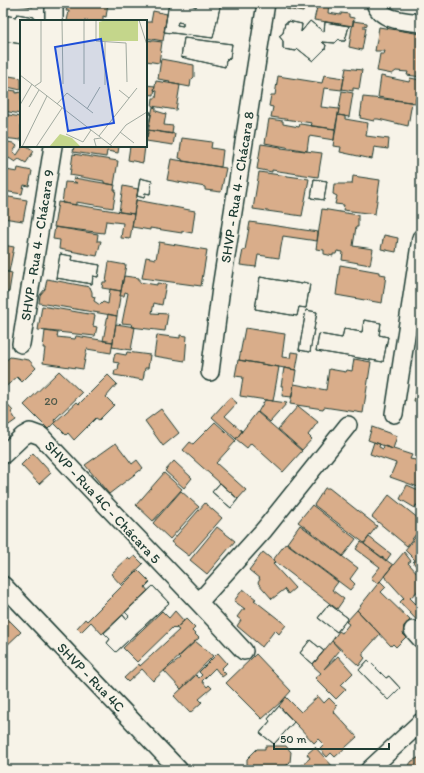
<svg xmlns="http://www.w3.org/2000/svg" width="424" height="773" viewBox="0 0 424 773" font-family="Itim,sans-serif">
	<rect width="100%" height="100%" fill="#f7f3e8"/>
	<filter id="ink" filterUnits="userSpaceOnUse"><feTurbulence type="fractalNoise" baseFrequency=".025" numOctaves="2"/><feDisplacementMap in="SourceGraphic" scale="8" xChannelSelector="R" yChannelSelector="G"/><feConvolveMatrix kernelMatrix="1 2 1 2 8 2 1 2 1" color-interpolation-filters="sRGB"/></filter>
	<g filter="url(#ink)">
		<path fill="#d9ad8a" stroke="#1f3d34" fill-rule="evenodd" d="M9 3H34L33 7Z
			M68 3H108L106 17 103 16V21H67L69 11H66Z
			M169 3H188L196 7 197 3H221L213 38 164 32ZM178 22 183 23V26L177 25Z
			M169 3H188L196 7 197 3H221L213 38 164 32ZM178 22 183 23V26L177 25Z
			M287 3H305L303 12 286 9Z
			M318 3H329L328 13 341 15V13L349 14V17L354 18 353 26 314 20Z
			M153 11 167 14 163 41 146 38V22H151Z
			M17 14 34 17V21H21V44L3 41V15L16 17Z
			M17 14 34 17V21H21V44L3 41V15L16 17Z
			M288 21 302 24 301 32 310 21 324 32 325 22 349 26 345 41H341L339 39 335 43 322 42 326 45 325 49 313 61 298 49 296 51 283 49V41L279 36 283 33 285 23H288Z
			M288 21 302 24 301 32 310 21 324 32 325 22 349 26 345 41H341L339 39 335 43 322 42 326 45 325 49 313 61 298 49 296 51 283 49V41L279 36 283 33 285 23H288Z
			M353 21 367 23V26L364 25V28H366L362 50 349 47Z
			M379 27 421 34V77L407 75 408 72 396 71 392 74 377 71 380 54H384L385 51H375Z
			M184 38 232 44 230 58 226 60 225 67 181 57Z
			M184 38 232 44 230 58 226 60 225 67 181 57Z
			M146 40 162 42 159 63 146 61Z
			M161 59 194 65V77L191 80 190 87 169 83 170 81 158 79Z
			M346 68 362 70 359 89 353 88V91L342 89Z
			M3 75 21 78V90L3 86Z
			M324 75 344 78 342 90 324 88 321 107 339 109 335 129 311 126 312 123 271 117 273 107 269 106 271 95H275L278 76 322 83Z
			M381 76 409 82 410 78 421 80V99L416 98 415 103 378 97Z
			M156 81 180 85 176 110 152 106 153 98H156L157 91 154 90Z
			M146 85 155 86 154 95 146 94Z
			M3 89 16 91V93L21 92V114L3 111Z
			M342 91 353 93 349 117 338 115Z
			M363 97 412 102 408 126 378 119H374V121L360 118Z
			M153 107 156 108V111L166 114 164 125 173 126 172 134 148 130Z
			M146 112H151L147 138 146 137Z
			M146 112H151L147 138 146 137Z
			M3 114 21 117V140L3 138Z
			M338 115 345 116V119L368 123 366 136 389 139 388 149 374 147 372 159 340 152 341 147 333 146Z
			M269 119 283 121V124L299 127 300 124 335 129 334 140 309 136 307 151 265 143Z
			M148 130 175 134 173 145 146 141Z
			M182 138 212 142 211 148 223 150 221 167 182 161V159L179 158Z
			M3 141 13 143 17 146 13 152 17 155 23 146H27L34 151 26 163 19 159 15 162 9 158 5 164H3Z
			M261 144 281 147V148L322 153 318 177 272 170V172L257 169Z
			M74 146H119L118 153 107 151 106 157 73 152Z
			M130 146H145L143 163 128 160Z
			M73 154 118 161 114 185 104 183V181L70 175Z
			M171 159 226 168 221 192 205 190V187L167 180Z
			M3 168H7L6 170 17 172 18 168 32 171 29 186 24 185 22 194 3 191Z
			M259 172 309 179 302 216 253 209Z
			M353 176 380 180 375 214 343 210 344 205 335 204 337 196 333 194 334 184H352Z
			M74 178 115 185 114 190H116L113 208 76 202V205L62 203 65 182 77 183 73 181Z
			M140 178 152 181 150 194 145 193 144 198 137 196Z
			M140 178 152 181 150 194 145 193 144 198 137 196Z
			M314 179 327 181 324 200 311 198Z
			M314 179 327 181 324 200 311 198Z
			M123 186 138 189 134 214 119 212Z
			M3 196 27 200 23 221 3 218Z
			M136 200 195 211 192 233 182 231V233L150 228V230L132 227Z
			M58 202 134 214 130 239 121 238 123 223 106 221 104 233 54 227Z
			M322 209 358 215V227H356L353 246 373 249 370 265 342 260 343 252 337 251 336 254H333V256L324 254V250L316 249Z
			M250 222 318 232 317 241 283 236 279 258 258 255 256 267 240 265 243 250H245Z
			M55 227 98 234 97 241H101L97 256 59 249 60 240 53 239Z
			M384 235 398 238 396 252 381 249Z
			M159 242 207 250 201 286 142 278 146 257 156 259Z
			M3 245 14 247 9 272 3 271Z
			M60 254 72 256 71 260 100 265 98 277 93 276 92 284 56 278Z
			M60 254 72 256 71 260 100 265 98 277 93 276 92 284 56 278Z
			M109 262 126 265 121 291 102 288 103 282H106Z
			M340 265 379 272V274L386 275 382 303 336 295Z
			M3 271 12 273 9 292H3Z
			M124 276 139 278V282L157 285V283L166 284 162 305 154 303 152 313 168 314 165 331 131 327 132 324 122 323 128 293 125 292 124 296H120Z
			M260 277 302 284 303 282 310 284 306 308 299 307 297 316 255 309Z
			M260 277 302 284 303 282 310 284 306 308 299 307 297 316 255 309Z
			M47 279 90 287 92 292V296L95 297 94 301 100 305 103 302 108 304 110 289 121 291 117 316 39 303 40 295 45 289Z
			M42 306 95 315 93 326 97 327 95 336 38 330Z
			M306 310 317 312 310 352 299 350Z
			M306 310 317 312 310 352 299 350Z
			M108 314 117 316 113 342 103 341Z
			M364 320 381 323 379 335 388 337 383 362 316 351 319 334 342 338 344 329 362 332Z
			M364 320 381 323 379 335 388 337 383 362 316 351 319 334 342 338 344 329 362 332Z
			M116 324 135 327 131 350 112 347Z
			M245 328 285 334 282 357 290 358 291 352 299 353 296 370 239 360Z
			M45 331 58 333 57 337 75 339 76 336 113 342 111 353 87 349 83 369 43 363 45 348H43Z
			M157 335 180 338V335L187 336 185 361 154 356Z
			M127 352 150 355 148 368H145L143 380 114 375 115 370H118L119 363 113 362 115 353 126 355Z
			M10 357 29 360 36 368 22 382 17 377 3 389V363Z
			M354 359 371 362 363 413 324 407 323 409 290 404 294 384 326 390 329 369 346 372 347 370 352 371Z
			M238 360 279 367 273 401 240 396 243 377 235 376Z
			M284 368 296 370 292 397 282 396 283 386H281Z
			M420 369 421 370V402L414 401Z
			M59 371 82 393 54 420 55 422 48 429 24 405Z
			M108 375 117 384 106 397 114 405 99 420 96 418 74 440 68 433 66 435 54 423 77 402 79 404Z
			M230 397 237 403 225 416 242 431 236 439 212 417Z
			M265 400 287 403 270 422 258 412Z
			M4 401 13 411 11 412 16 420 6 427 3 423Z
			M298 406 318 422 308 435 312 439 302 450 278 429Z
			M161 409 179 433 163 446 145 421Z
			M257 412 302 451 283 472 251 443 247 448 236 439Z
			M215 422 236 441 216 463 246 490 238 499 183 450 190 442 193 444Z
			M372 427 397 436 393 449 368 440Z
			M374 442 380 444 379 447 383 449 384 446 412 455 410 459 421 461V488L390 477 396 463 370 454Z
			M116 443 132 464 137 460 143 468 109 494 85 465Z
			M33 453 51 473 39 484 21 465Z
			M174 461 192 478 184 488 165 471Z
			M164 473 182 489 153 521 136 505Z
			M220 483 238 499 231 508 212 492Z
			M220 483 238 499 231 508 212 492Z
			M407 485 421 491V507L416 505 415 508 400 499Z
			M325 488H329L377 526 364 543 314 505Z
			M181 491 199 507 170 539 153 523Z
			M389 495 419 519 421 517V530H419L407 546 372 517Z
			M205 503 222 518 189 556 171 542Z
			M312 505 356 539 343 556 298 522Z
			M300 525 358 568 350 579 355 584 350 590 287 543Z
			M217 527 235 541 207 574 190 560Z
			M421 530V572L413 562 415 560 405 550Z
			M369 537 391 554 386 561 364 544Z
			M361 542 393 565 378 584 371 578 380 567 356 549Z
			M286 543 338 582 332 590 344 599 337 609 273 560Z
			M263 552 275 562 273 564 295 588 288 594 285 589 272 599 258 583 260 579 249 570Z
			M404 552 411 561 408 563 421 577 420 589 410 598 416 604 421 601V625L400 602 404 598 384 576Z
			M135 556 143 564 121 585 111 574 128 558 130 560Z
			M138 570 150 582 145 587 148 591 102 634 91 622 81 632 77 628 85 619 87 621Z
			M380 581 386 587 381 592 410 620 404 626 403 634 406 637 396 647 393 644 391 646 357 610Z
			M153 586 169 603 116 652 107 643 110 639 104 633 123 615 126 619 129 616 125 612Z
			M153 586 169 603 116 652 107 643 110 639 104 633 123 615 126 619 129 616 125 612Z
			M243 589 256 599 254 600 286 625 279 634 275 630 262 647 237 626 241 620 237 617 243 609H245L234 601Z
			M329 604 348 618 337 632 318 618Z
			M329 604 348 618 337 632 318 618Z
			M357 610 380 634 363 653V656L365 658 359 666 332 641 339 631 342 633 349 624 346 622Z
			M162 611 169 618 175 611 184 621 175 629 173 627 137 662 123 648Z
			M3 614 21 632 3 649Z
			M186 619 195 628 192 631 199 638 153 681 142 669 128 682 124 678 139 664 140 666 179 630 176 628Z
			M310 640 324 651 313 664 300 653Z
			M310 640 324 651 313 664 300 653Z
			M195 641 213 656 181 689 164 671 180 659 178 657Z
			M332 641 340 650 324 669 338 656 353 673 341 685 346 689 336 699 315 678 321 673 312 665Z
			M218 653 227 663 221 669 226 674 222 677 215 668 202 681 207 687 209 685 212 688 199 699 202 702 190 713 174 696 196 675 199 678 202 675 199 672Z
			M256 654 291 691 282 701 262 719 226 683Z
			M368 660 386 678 389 676 400 688 388 700 359 670Z
			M368 660 386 678 389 676 400 688 388 700 359 670Z
			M318 696 324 703 329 698 337 706 333 711 357 737 335 757 331 753 327 757 320 749 324 745 318 739 314 743 279 706 286 697 301 712Z
			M279 706 294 722 274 744 260 733 270 721 268 719Z
			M279 706 294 722 274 744 260 733 270 721 268 719Z
			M265 746H286L291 752 290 762 284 768 286 770H242L247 765V759L257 749H265Z
			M315 747 335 769 291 770 296 765 299 768 310 758 307 754Z
			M420 757H421V770H405L412 761Z"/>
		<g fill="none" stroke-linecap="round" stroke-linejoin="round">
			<g stroke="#1f3d34" stroke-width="20">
				<path id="minor" d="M375 3C381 21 405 21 421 23
					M54 21V3
					M21 344 53 146
					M210 372 221 288 266 3
					M394 414 421 238
					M3 455 23 436 30 432 41 436C108 509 177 578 244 651
					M3 585 179 770
					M199 602 264 530 348 425
					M413 630 421 639
					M369 770 421 722"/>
			</g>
			<use href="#minor" stroke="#f7f3e8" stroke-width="17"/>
		</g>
	</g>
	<g text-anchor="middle" stroke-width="3.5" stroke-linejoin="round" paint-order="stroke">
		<g font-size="12" fill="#4e594a">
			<text x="51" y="405">20</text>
		</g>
		<g font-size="14" fill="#1f3d34" stroke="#f7f3e8">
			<text transform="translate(237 187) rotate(-81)" y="5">SHVP - Rua 4 - Chácara 8</text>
			<text transform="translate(37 245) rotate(-81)" y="5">SHVP - Rua 4 - Chácara 9</text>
			<text transform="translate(103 502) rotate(47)" y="5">SHVP - Rua 4C - Chácara 5</text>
			<text transform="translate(91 677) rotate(46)" y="5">SHVP - Rua 4C</text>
		</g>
	</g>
	<g transform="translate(20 20)">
		<rect width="127" height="127" fill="#f7f3e8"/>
		<path d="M86 0H118V21H81L79 19V2ZM40 114 52 118 61 127H29Z" fill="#c4d68b"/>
		<path fill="none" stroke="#a1aaa0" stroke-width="1" d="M42 0 43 64M76 0V21L106 23 107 62M119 0 127 25M85 22V65M0 55 93 127M64 64V0M15 66 21 62V0M99 70 109 78M37 84 47 73 73 93M0 85 12 64M9 87 19 70M67 89 80 67M100 112 114 123M46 114 63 122 71 110M79 116 117 68M90 125 106 105 127 92M76 126 74 119 81 118M2 127 27 76M16 127 42 88"/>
		<path fill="#1d4ed8" fill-opacity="0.15" stroke="#1d4ed8" stroke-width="2" d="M81 19 94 103 48 111 35 27Z"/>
		<rect width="127" height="127" fill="none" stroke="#1f3d34" stroke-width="2"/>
	</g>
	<rect width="424" height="773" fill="none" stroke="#f7f3e8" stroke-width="16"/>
	<rect x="8" y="8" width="408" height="757" fill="none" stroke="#1f3d34" stroke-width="1.5" filter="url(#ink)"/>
	<path d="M274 743v6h115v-6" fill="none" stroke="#1f3d34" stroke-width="2"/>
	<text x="280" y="743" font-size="12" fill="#1f3d34" stroke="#f7f3e8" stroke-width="3" paint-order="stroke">50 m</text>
</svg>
